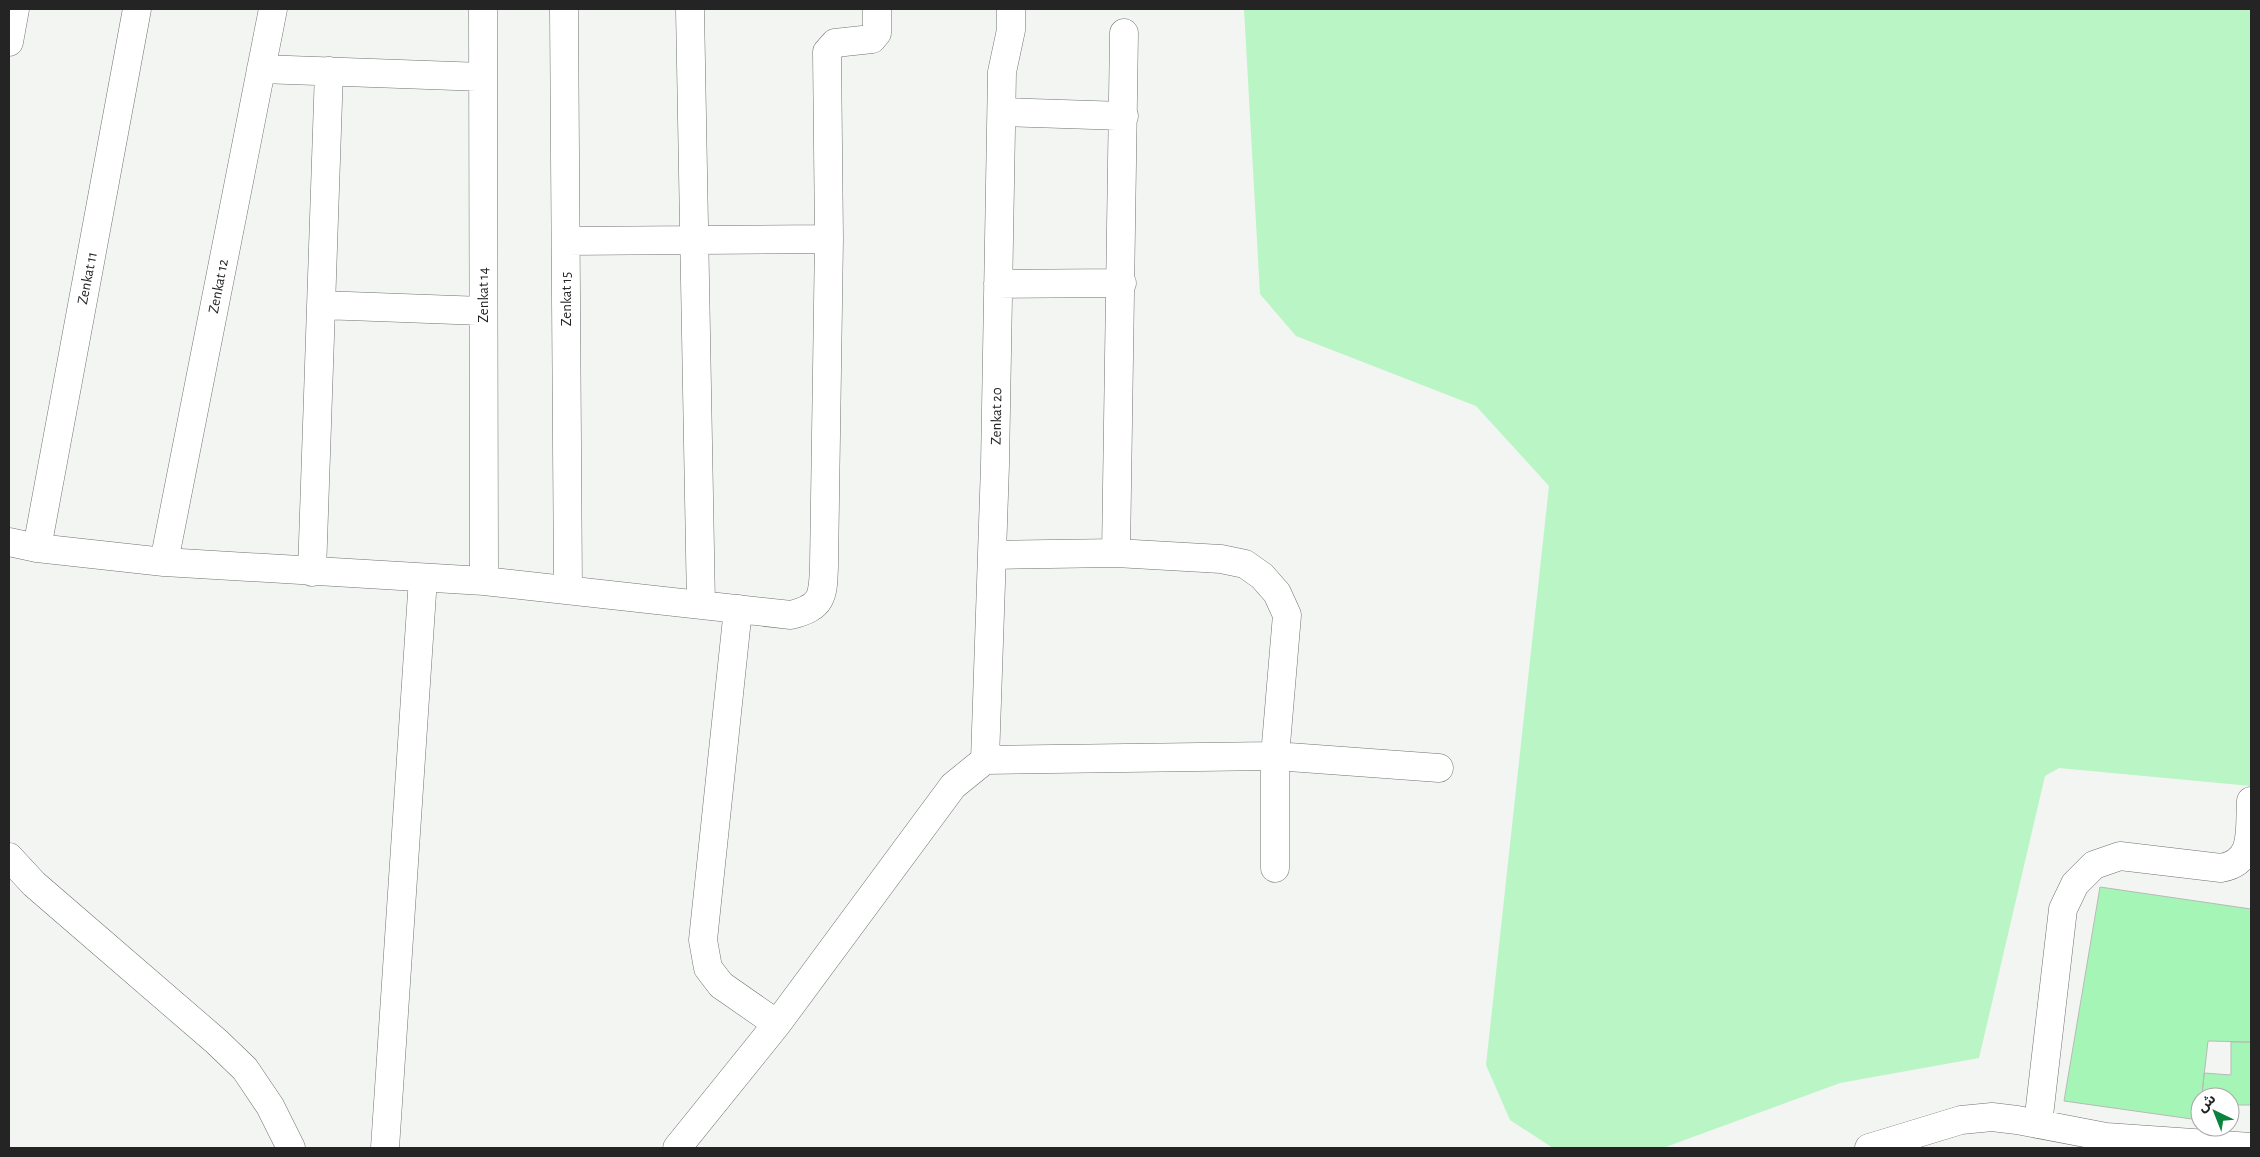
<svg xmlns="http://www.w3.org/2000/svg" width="2260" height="1157" viewBox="0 0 2260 1157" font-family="'Alegreya Sans','Noto Sans Arabic',sans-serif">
	<rect width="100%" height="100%" fill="#f2f5f2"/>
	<path fill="#baf5c5" d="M1244 9H2251V786L2059 768 2045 776 1979 1058 1840 1083 1663 1148H1553L1510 1120 1486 1065 1549 486 1476 406 1296 336 1260 294Z"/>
	<path fill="#a5f6b6" stroke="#b7bab7" d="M2100 887 2251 909V1042L2208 1041 2199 1120 2064 1101Z
		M2231 1042H2251V1105H2230V1097H2202L2204 1073 2231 1075Z"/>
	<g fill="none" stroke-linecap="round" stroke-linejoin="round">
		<g stroke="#707371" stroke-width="29">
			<path id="minor" d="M483 9 484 581
				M564 9 568 589
				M690 9 701 605
				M1124 33 1116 553 1221 559 1245 564 1262 576 1277 593 1287 615 1275 756V868
				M9 42 15 9
				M261 69 483 77
				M1002 112 1124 116
				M566 241 829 239
				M998 284 1122 283
				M321 305 483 311
				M9 542 37 548 164 562 484 581 791 615C823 607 823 596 824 566L829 239 827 52 835 43 872 39 877 33V9
				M37 548 137 9
				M992 555 1116 553
				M164 562 273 9
				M312 572 329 71
				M738 609 703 940 708 968 721 985 777 1024
				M985 760 995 465 1002 72 1011 30V9
				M9 857 34 884 217 1042 245 1069 270 1106 291 1148
				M2038 1124 2063 909 2075 884 2094 865 2120 856 2221 868C2256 862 2249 829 2251 801
				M385 1148 423 578
				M677 1148 777 1024 953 786 985 760 1275 756 1439 768
				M1869 1148 1961 1120 1992 1117 2017 1120 2106 1137 2251 1147"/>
		</g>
		<use href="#minor" stroke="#fff" stroke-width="28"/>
	</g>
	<g text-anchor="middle" stroke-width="5" stroke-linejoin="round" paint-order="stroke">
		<g font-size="15" fill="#232423" stroke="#fff">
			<text transform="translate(87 278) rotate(-79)" y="5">Zenkat 11</text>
			<text transform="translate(218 286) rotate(-79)" y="5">Zenkat 12</text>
			<text transform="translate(483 295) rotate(-90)" y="5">Zenkat 14</text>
			<text transform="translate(566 299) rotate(-90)" y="5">Zenkat 15</text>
			<text transform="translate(996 416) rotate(-89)" y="5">Zenkat 20</text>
		</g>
	</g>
	<rect width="2260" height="1157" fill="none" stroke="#232423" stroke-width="20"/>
	<g transform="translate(2215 1112) rotate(317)"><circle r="24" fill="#ffffff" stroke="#a7a7a7"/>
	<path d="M0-4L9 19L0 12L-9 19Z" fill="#0b833c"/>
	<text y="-8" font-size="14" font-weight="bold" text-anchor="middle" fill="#232423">ش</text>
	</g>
</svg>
